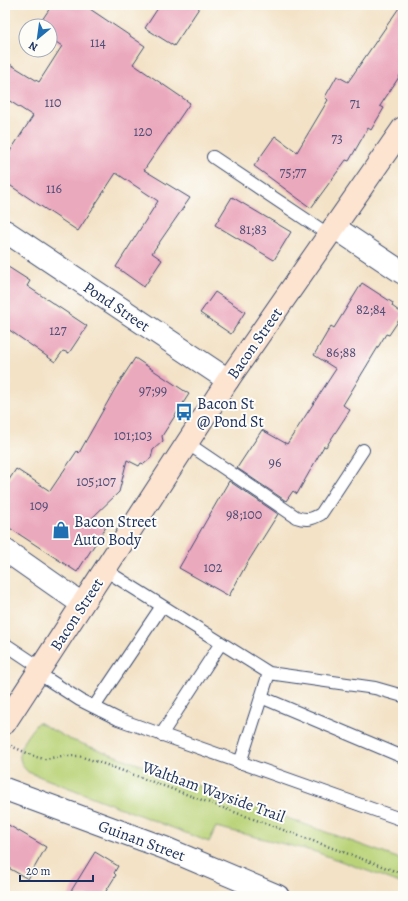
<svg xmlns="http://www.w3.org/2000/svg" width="408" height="901" viewBox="0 0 408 901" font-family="Alegreya,serif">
	<rect width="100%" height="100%" fill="#fdfcf7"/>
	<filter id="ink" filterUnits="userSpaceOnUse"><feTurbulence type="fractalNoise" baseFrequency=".025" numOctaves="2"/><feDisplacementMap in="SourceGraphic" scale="8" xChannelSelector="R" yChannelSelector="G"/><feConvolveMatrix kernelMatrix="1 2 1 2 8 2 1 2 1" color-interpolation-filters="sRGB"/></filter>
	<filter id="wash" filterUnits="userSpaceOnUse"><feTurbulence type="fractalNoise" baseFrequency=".012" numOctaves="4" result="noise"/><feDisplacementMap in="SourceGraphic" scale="16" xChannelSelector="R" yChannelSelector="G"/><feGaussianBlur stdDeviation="0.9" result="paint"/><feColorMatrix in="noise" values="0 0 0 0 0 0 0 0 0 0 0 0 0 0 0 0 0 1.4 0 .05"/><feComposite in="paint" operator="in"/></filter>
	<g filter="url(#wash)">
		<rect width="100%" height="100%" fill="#f3e2c6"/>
		<path fill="#bad378" stroke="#6a816b" d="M38 722 69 739 403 860V884L316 852 216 827 209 842 28 772C10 755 25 738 38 722Z"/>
		<g id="blocks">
			<path fill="#eba9be" d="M52 5H84L145 46 133 64 190 103 144 170 190 198 152 253 162 260 144 287 116 267 158 201 116 173 78 231 5 182V159L33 116 5 98V61L39 82 62 46 50 38V26H38Z
				M160 5H201L174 46 145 28Z
				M401 5H403V71L380 106 384 108 371 130 368 128 349 161 346 160 311 208 254 166 275 136 297 152 328 100 325 97 337 76 348 82Z
				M232 197 291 232 274 260 215 225Z
				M5 265 30 281 27 286 87 326 69 353 63 351 55 362 5 327Z
				M362 283 393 303 392 306 403 314 389 335 386 334 343 405 350 410 326 447 324 446 297 494 293 491 286 501 237 468 262 430 287 444 336 369 314 355 331 326 334 328Z
				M215 292 245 312 231 334 200 313Z
				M135 358 189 394 162 436 163 441 153 450 151 458 144 464 141 463 139 466 127 460 119 492 92 518 106 527 77 572 5 525V486L16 469 50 491 77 451 79 453 115 389Z
				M229 481 278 514 246 565 229 596 179 568Z
				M5 823 46 847 28 879 5 866Z
				M95 852 118 866 114 873 116 875 103 896H68Z"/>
		</g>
	</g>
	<g filter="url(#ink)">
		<use href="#blocks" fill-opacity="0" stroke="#3b4a6e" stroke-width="1"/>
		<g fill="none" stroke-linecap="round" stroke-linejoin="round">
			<g stroke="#3b4a6e" stroke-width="14">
				<path id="service" d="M213 157 329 235
					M187 443 296 517C307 521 312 519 321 514L363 450
					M105 570 269 673 375 688 403 696
					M5 644 41 668
					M38 673 80 700 118 719 403 820
					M261 697 403 757
					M94 707 162 606
					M161 735 221 643
					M240 763 269 673"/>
			</g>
			<g stroke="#3b4a6e" stroke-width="24">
				<path id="minor" d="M334 227 403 273
					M5 231 228 380
					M5 550 82 604
					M5 789 165 848 278 896"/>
			</g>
			<g stroke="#3b4a6e" stroke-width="24">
				<path id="secondary" d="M5 723 228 380 403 128"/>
			</g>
			<path stroke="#3b4a6e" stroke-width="2.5" stroke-dasharray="1 3" stroke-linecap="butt" d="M11 746 36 757 45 759 62 756H79L104 764 403 874"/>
			<use href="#service" stroke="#fff" stroke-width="12"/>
			<use href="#minor" stroke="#fff" stroke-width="22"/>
			<use href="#secondary" stroke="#fde4d1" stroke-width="22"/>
		</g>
	</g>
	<defs>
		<g id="bus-bare" transform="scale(1.38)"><path d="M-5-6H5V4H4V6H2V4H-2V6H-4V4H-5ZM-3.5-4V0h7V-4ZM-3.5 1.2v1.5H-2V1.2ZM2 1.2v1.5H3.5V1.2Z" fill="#1f6fb2" stroke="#fdfcf7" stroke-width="2.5" paint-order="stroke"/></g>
		<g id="shop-bare" transform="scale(1.38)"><path d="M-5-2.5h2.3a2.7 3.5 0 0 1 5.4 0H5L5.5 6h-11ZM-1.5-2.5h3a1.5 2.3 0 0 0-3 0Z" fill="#1f6fb2" stroke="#fdfcf7" stroke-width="2.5" paint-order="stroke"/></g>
	</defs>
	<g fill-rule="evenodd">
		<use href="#bus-bare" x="184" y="412"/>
		<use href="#shop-bare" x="61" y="530"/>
	</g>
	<g text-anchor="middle" stroke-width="4" stroke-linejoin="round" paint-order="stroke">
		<g font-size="14" fill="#4f4e76">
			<text x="98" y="47">114</text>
			<text x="53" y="107">110</text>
			<text x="355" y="108">71</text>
			<text x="143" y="136">120</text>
			<text x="337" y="143">73</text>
			<text x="293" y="177">75;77</text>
			<text x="54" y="193">116</text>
			<text x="253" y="234">81;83</text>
			<text x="371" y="314">82;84</text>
			<text x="58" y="335">127</text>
			<text x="341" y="357">86;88</text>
			<text x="153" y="395">97;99</text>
			<text x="133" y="440">101;103</text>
			<text x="275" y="467">96</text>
			<text x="96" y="486">105;107</text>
			<text x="39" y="510">109</text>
			<text x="244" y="519">98;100</text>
			<text x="213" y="572">102</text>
		</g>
		<g font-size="16" fill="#1b2f5e" stroke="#fdfcf7">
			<text transform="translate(117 306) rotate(34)" y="6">Pond Street</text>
			<text transform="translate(254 343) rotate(-55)" y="6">Bacon Street</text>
			<text transform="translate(76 614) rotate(-57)" y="6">Bacon Street</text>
			<text transform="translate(214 791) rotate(20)" y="6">Waltham Wayside Trail</text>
			<text transform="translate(142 840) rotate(20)" y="6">Guinan Street</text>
		</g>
		<g font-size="16" fill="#1b2f5e" stroke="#fdfcf7" text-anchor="start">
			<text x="197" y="409">Bacon St<tspan x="197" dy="18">@ Pond St</tspan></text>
			<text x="74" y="527">Bacon Street<tspan x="74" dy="18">Auto Body</tspan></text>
		</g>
	</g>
	<rect width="408" height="901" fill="none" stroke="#fdfcf7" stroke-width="20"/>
	<g transform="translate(38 38) rotate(209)"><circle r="19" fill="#fdfcf7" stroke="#a3aaba"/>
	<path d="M0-3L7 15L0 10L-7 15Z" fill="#1f6fb2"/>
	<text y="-6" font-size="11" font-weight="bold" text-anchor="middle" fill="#1b2f5e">N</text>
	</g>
	<path d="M20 875v6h73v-6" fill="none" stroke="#1b2f5e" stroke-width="2"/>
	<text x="26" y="875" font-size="12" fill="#1b2f5e" stroke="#fdfcf7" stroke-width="3" paint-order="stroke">20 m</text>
</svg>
